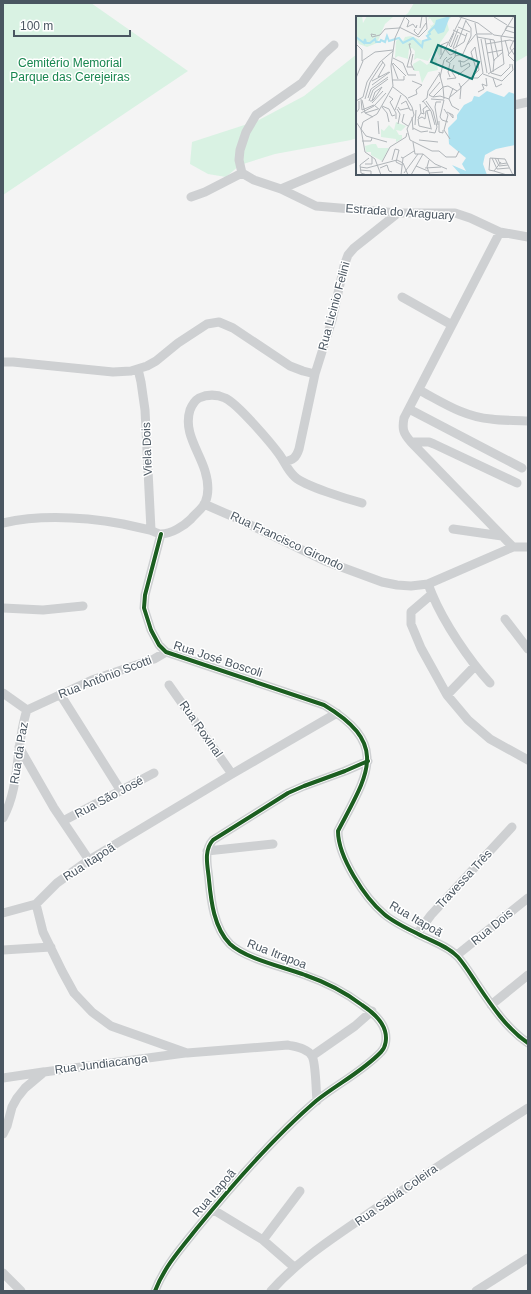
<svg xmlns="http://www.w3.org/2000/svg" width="531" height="1294" viewBox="0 0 531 1294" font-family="Helvetica,sans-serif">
	<rect width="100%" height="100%" fill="#f4f4f4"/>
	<path fill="#d9f2e3" d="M3 3H91L188 71 3 195Z
		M414 3H528V55L514 63V17H403L408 13Z
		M357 54V138L351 140 275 154 240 165 226 177 208 174 190 164 192 142 257 121 304 96Z"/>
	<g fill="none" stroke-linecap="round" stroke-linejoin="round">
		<path stroke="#ced0d2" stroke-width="9" d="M514 105 528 102
			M242 173 254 180 281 189 316 206 398 213H455L470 218 500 232 528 237
			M242 173 239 160 240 150 246 132 256 115 302 83 323 55 334 45
			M281 189 357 157
			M191 197 205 192 242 173
			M500 232 404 418C402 429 403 433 411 442L513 547
			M402 297 452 325
			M3 362H13L113 372 131 371 147 366 156 361 178 343 207 324 219 322 233 328 290 366 303 371 315 374
			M138 369 141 382 145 410 151 530
			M419 390C442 402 464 417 491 419 503 421 516 420 528 421
			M409 409 522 468
			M411 442H429L434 444 517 483
			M284 462C293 460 296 458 299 449L315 374 332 320 344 266 348 255 354 248 398 213
			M204 504 234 517 325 561 382 582 397 585 411 586 428 584 513 547H528
			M3 523C43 514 83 517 123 524 132 526 141 528 150 530 153 531 158 534 161 534 171 534 184 526 191 519 195 514 202 509 205 503 209 494 208 481 205 471 199 451 183 432 190 410 192 405 194 401 199 398 208 394 216 394 225 398 237 403 271 443 279 454 285 462 287 470 295 477 305 486 347 499 362 503
			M453 529 502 536
			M161 534 145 595 144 608 151 630 159 645 166 652 324 705C391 745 367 775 338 831 338 857 365 898 384 914 393 922 408 929 418 934 431 941 448 946 458 957 465 965 471 975 477 984 491 1005 507 1029 528 1043
			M428 584 432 594 411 612V624L421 648 447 695 468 720 490 739 528 760
			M432 594C444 623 469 660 490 683
			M3 608 43 610 83 606
			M505 619 528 649
			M169 685 232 774
			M3 693 27 710
			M60 694 121 791
			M447 695 475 666
			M27 710 92 680 154 659 166 652
			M19 747 54 808 89 860
			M3 818C21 785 15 745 27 710
			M63 821 154 773
			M207 851 273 844
			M36 904 43 932 62 971 74 993 92 1012 111 1026 187 1053 288 1045C296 1047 307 1048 312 1056 316 1063 316 1092 317 1101
			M3 913 36 904 57 883 89 860 232 774 337 713
			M417 934 431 915 512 827
			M3 950 51 947
			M457 955 528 898
			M491 1005 528 975
			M312 1056 355 1026 372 1011
			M3 1078 43 1072
			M3 1134 7 1126 12 1107 17 1098 25 1088 44 1072 185 1053
			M212 1209 263 1240 294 1267
			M263 1240 300 1191
			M3 1273 21 1291
			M155 1291C164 1267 182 1247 198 1227 234 1183 273 1138 316 1101 337 1084 362 1072 381 1052 386 1047 387 1038 385 1031 382 1020 371 1011 362 1005 345 992 325 982 305 975 284 967 246 959 230 944 214 928 211 901 209 880 208 867 203 851 213 840L288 793 304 786 345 771 368 761
			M271 1291C301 1257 341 1233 378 1207 428 1173 477 1140 528 1108
			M476 1291 528 1258"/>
		<g stroke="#fff" stroke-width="6">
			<path id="cycleway" d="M161 534 145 595 144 608 151 630 159 645 166 652 324 705C391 745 367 775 338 831 338 857 365 898 384 914 393 922 408 929 418 934 431 941 448 946 458 957 465 965 471 975 477 984 491 1005 507 1029 528 1043
				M155 1291C164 1267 182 1247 198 1227 234 1183 273 1138 316 1101 337 1084 362 1072 381 1052 386 1047 387 1038 385 1031 382 1020 371 1011 362 1005 345 992 325 982 305 975 284 967 246 959 230 944 214 928 211 901 209 880 208 867 203 851 213 840L288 793 304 786 345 771 368 761"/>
		</g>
		<use href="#cycleway" stroke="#1b5e20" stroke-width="4"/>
	</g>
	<g text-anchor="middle" stroke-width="3" stroke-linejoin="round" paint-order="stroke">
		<g font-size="12" fill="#17864f" stroke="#fff">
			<text x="70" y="67">Cemitério Memorial<tspan x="70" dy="14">Parque das Cerejeiras</tspan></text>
		</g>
		<g font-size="12" fill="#4a5661" stroke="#fff">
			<text transform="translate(400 212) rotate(4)" y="4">Estrada do Araguary</text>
			<text transform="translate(334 306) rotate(-75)" y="4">Rua Licinio Felini</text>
			<text transform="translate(147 449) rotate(-92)" y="4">Viela Dois</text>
			<text transform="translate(287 541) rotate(25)" y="4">Rua Francisco Girondo</text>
			<text transform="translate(218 659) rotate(18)" y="4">Rua José Boscoli</text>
			<text transform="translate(105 677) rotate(-21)" y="4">Rua Antônio Scotti</text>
			<text transform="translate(201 729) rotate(55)" y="4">Rua Roxinal</text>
			<text transform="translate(19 753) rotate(-81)" y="4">Rua da Paz</text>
			<text transform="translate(109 797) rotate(-28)" y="4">Rua São José</text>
			<text transform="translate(89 862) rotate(-33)" y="4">Rua Itapoã</text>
			<text transform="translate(464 879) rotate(-47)" y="4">Travessa Três</text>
			<text transform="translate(416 919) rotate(30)" y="4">Rua Itapoã</text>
			<text transform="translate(492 927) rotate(-39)" y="4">Rua Dois</text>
			<text transform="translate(277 954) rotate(21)" y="4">Rua Itrapoa</text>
			<text transform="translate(101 1064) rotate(-7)" y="4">Rua Jundiacanga</text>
			<text transform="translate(214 1193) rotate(-49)" y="4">Rua Itapoã</text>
			<text transform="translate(396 1195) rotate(-35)" y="4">Rua Sabiá Coleira</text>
		</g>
	</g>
	<g transform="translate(356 16)">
		<rect width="159" height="159" fill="#f4f4f4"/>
		<path d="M0 0H6L7 7 11 0H38L29 8 21 27 11 31 3 28 0 22ZM73 0H96L91 6 93 14 84 27V41L79 33 72 45 61 42 58 44 59 35 56 32 53 33 52 43 42 40 39 42 40 25 43 23 47 25 49 21 55 20 67 25 71 23V17L75 11 73 7 75 10 78 8 74 2 72 5ZM80 41 82 54 72 56 66 67 63 55H58L57 48 64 44 71 49ZM40 106 50 110 45 115 40 114 43 119H46V123L40 126V123L25 121V113L28 115 33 109 38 114ZM16 128H20L22 132H33L26 145 15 139V136H10L9 130Z" fill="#d9f2e3"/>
		<path d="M94 0 88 16 82 18 78 12 80 4ZM131 75 148 81 153 76 159 78V129L140 133 129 139 127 148 131 159H105L96 149 110 155 106 148 110 142 93 128 92 112 101 103V99L108 89 116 85 118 80 123 81Z" fill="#aee2f0"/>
		<path fill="none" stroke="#aee2f0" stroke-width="2" d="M0 21 8 27 9 23 10 27H14L19 23 20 26H24L25 24 29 26 31 20 33 25 43 22 47 27 57 22 66 31 67 25 74 23 71 20 74 18 73 16 82 7"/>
		<path fill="none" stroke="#b0b5b9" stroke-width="1" d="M101 0 122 7 138 19 159 22M138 1 151 9M50 2 53 5 51 11 57 8 60 12 61 9M43 11 63 21 71 13 70 0M102 11 114 16M64 12 66 0M159 12 151 10 149 14 159 17M59 13 58 15 62 19 70 7M97 14 110 20M98 17 93 29 95 31 102 13M121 18H136M20 19 15 18 16 21 24 19 29 13 43 12M121 21 138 24 142 41M145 21 158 0M125 23 131 57M129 23 135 57M134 23 138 45M149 24 153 38M158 24 154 32 159 40M0 28 6 34V45M55 28H53L55 36 51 51H56M130 28 154 24 159 26M111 29 120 18M100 31 110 4M119 31 115 36 121 56M97 32 102 19M89 33 94 39 99 37M97 33 108 26 111 17M131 37 147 34M57 38 55 48 58 54M85 39V29L92 26M99 40 107 38 115 20V12L110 5M37 42 47 47 52 59H60M84 43 105 2M104 44 105 51 113 47 114 50M6 45 19 36 37 34M102 45 108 46 116 41M158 45 152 39 159 31M94 46 99 41 100 33M36 47 42 63M37 47 50 60M137 56 138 44 147 36M135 57 145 60 154 51V48M127 58 146 65 157 54 156 48M132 58 148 48 145 21M102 59 114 50M24 60 22 61 29 49 26 45M84 61 88 44 91 41M94 61 92 56 94 47 90 45 96 41M0 62 7 45M116 62H122L127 57 119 7M137 62 140 71 146 68M91 63 100 62 96 56 98 49M36 64H48V60M16 65 33 56M126 68 131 70 130 62M16 69 34 56M37 71 50 81 56 91 58 99 51 113 54 124 76 135H83L90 141H100L103 135M97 72 93 83 96 90 103 94M122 76 128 73 126 68M33 80 37 83 34 86 40 97V103M77 81 87 71 83 56M77 81 84 80 93 83M77 81 73 79 84 66M94 81 105 72 103 67M12 82 15 73 32 61M52 82 61 78 60 74 66 69 56 65M5 83 6 94 18 89 24 94M9 83 14 66 27 46M75 83 88 84 84 101 86 104 92 106M88 83 87 71 92 70 101 75M104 83 105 71 123 54 119 31M6 84 9 97 17 101M0 85 7 81 11 66 24 46 37 35M13 85 17 74 32 63M14 85H16L18 83 26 71 19 76 16 85M67 85 75 95 79 109M70 85 77 95 81 111 79 117 73 116M66 86 71 82 72 75 83 58M16 87 27 75M45 88 50 85 54 94H57M19 89 30 77M26 90 33 93 36 100 39 99M26 91 31 97 33 106M42 91 44 94 53 92M41 93 44 98 42 108M88 93 92 99 88 114 94 123M39 94 45 79M71 95 75 112M91 96 97 99V102L93 97M0 97 3 93V85M5 97 18 90M9 97 22 93M65 97 68 98 67 93 71 90M48 98 46 106 52 110M56 101 57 114M62 102 65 97 64 88M62 103 66 101 69 103 70 95 74 94M62 103 63 110 76 113M22 105 23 118M83 105V116L87 117V114M0 106 10 120 31 126M59 109 60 94M82 109 79 91 80 86H85M57 112 65 116 72 115M63 124 82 126M6 125H15L16 122M57 126 59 138H67M67 138 79 148 91 153M45 141 47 142 45 159M47 142 58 135M136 142 141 153 153 152M139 142 143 150 152 149M142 143 144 148 151 147M36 144 39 133 43 134 40 146 46 149M73 144 71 151 74 159M26 146 34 131 50 121 51 117M145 146 138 155 133 154 134 142 149 143 157 159M9 148H16V141M60 150 72 155M4 151 11 152 41 144 47 147 52 159M24 152 31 149 33 155 36 156M69 152 85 151M4 154 15 155V159M138 155 151 159M48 157 62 138M73 157 87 156M11 159 5 157 4 149 13 142M25 159 19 143 9 136 5 113 7 106 21 98 37 70 35 50 39 22 49 0M55 159 67 138"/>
		<path fill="#0f766e" fill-opacity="0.15" stroke="#0f766e" stroke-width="2" d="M82 29 123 46 116 63 75 46Z"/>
		<rect width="159" height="159" fill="none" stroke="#4a5661" stroke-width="2"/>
	</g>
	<rect width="531" height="1294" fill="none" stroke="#4a5661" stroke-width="8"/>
	<path d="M14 30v6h116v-6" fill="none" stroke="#4a5661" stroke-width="2"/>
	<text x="20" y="30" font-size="12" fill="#4a5661" stroke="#ffffff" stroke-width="3" paint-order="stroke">100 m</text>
</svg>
